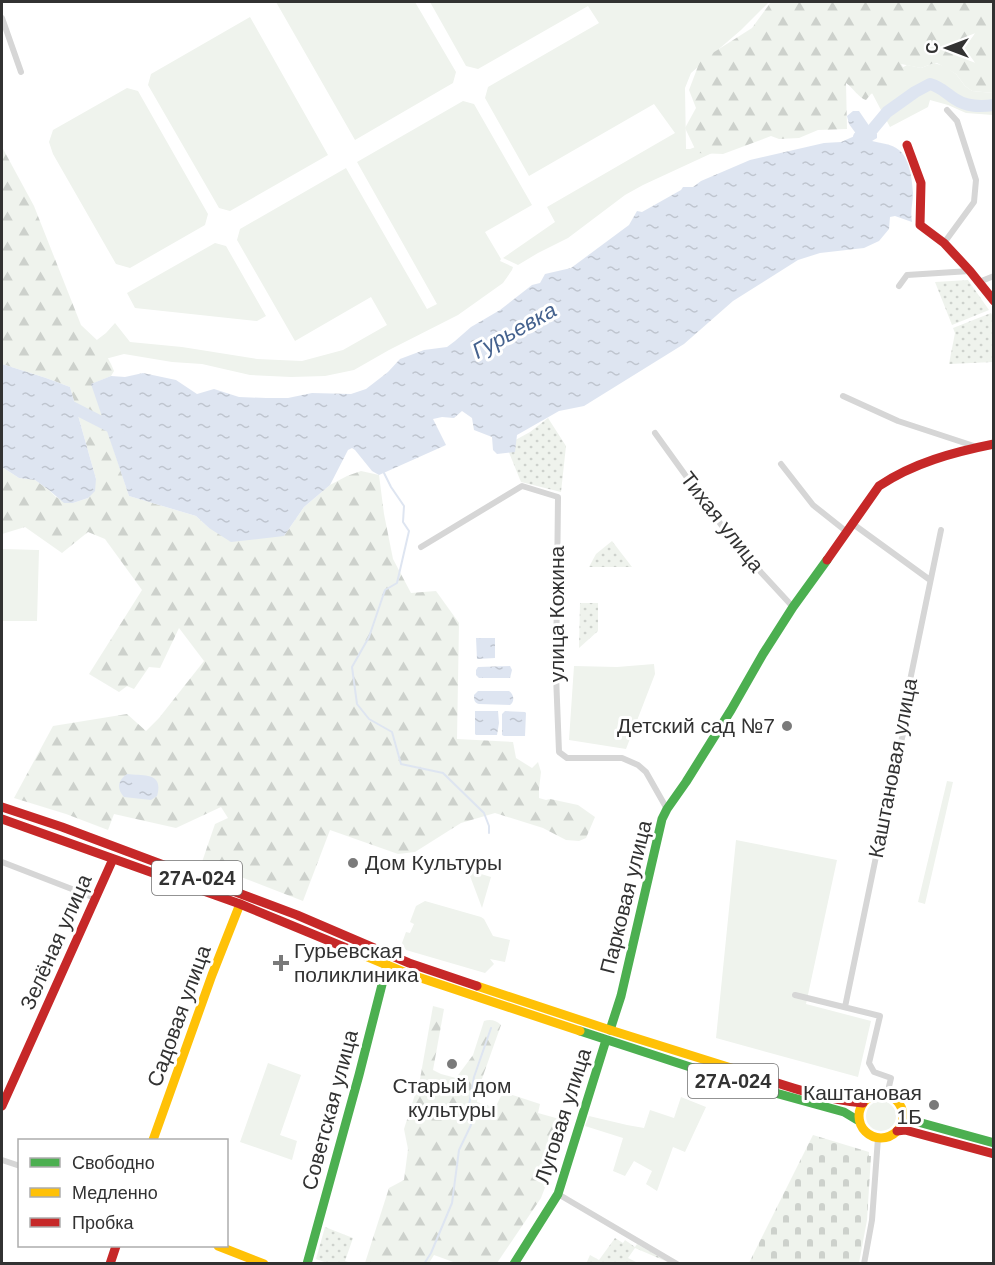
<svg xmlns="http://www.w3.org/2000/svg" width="995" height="1265" viewBox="0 0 995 1265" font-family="Helvetica,sans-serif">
	<defs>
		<pattern id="forest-firs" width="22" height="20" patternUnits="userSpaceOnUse" patternTransform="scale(1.5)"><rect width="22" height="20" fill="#eff3ed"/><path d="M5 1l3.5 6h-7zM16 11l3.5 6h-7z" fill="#cdd1cc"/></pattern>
		<pattern id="cemetery-stones" width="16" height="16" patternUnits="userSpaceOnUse" patternTransform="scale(1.5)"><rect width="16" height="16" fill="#eff3ed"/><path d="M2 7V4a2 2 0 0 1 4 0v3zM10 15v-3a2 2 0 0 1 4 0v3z" fill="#cdd1cc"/></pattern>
		<pattern id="garden-dots" width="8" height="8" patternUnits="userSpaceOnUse" patternTransform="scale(1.5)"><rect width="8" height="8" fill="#eff3ed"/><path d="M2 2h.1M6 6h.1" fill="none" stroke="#cdd1cc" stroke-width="1.8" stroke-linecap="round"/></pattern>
		<pattern id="water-ripples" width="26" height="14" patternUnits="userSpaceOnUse" patternTransform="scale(1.5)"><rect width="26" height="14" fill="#dee5f1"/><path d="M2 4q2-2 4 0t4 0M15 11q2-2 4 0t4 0" fill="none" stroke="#bfc5cf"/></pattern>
	</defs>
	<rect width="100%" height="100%" fill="#fff"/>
	<path fill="#eff3ed" d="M276 2H415L456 72 453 83 355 140Z
		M430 2H769L741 30 691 73 685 88 686 149H690L842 93 643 185 625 195 568 238 538 253 518 265 503 258 555 222 547 207 675 133 654 104 529 176 485 98 488 87 599 23 588 6 478 69 466 66Z
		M250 17 328 155 230 211 219 208 148 85 151 74Z
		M934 63 944 66 956 74 965 86 972 91 993 93V115L966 113 948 105 930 100 928 107 890 127 872 93 898 70 907 65 921 68Z
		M127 88 138 91 208 214 205 225 130 268 116 264 53 154 49 142 53 130Z
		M463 101 474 104 532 205 485 232 501 259 500 261 513 267 512 270 503 283 458 315 389 350 354 370 325 376 291 377 250 375 202 364 172 362 124 354 79 366 89 346 106 333 115 323 130 342 182 347 257 359 302 361 343 350 387 325 371 297 295 341 237 240 240 229 346 168 427 309 437 304 357 162Z
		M215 243 226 246 266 316 257 321 135 308 127 293Z
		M2 549 39 550 37 621H2Z
		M654 664 655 674 626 749 569 740 574 666 617 667Z
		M947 781 953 782 925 904 918 902Z
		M736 840 837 860 806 1004 871 1021 858 1077 716 1038Z
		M471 871 491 877 482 908 470 876Z
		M425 901 481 917 484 919 493 936 510 940 505 962 490 959 494 964 485 973 406 950 402 943 406 932 410 933 414 924 410 922 416 906Z
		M268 1063 301 1075 280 1135 297 1141 292 1160 240 1142Z
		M681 1097 706 1107 685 1152 673 1147 657 1191 646 1184 652 1171 634 1161 625 1176 613 1171 623 1138 585 1126 589 1116 627 1125 644 1128 650 1110 674 1118Z
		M866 1116a15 15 0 1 1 30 0a15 15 0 1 1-30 0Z"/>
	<path fill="url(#forest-firs)" d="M771 2H993V93L972 91 965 86 956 74 937 63H934L921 68 901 64 908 75 871 94 866 100C859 98 853 88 846 83L847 129 818 130 799 138 779 139 771 136 723 154 697 153 685 128 696 108 689 90 700 61 752 28Z
		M2 147 34 206 81 325 99 342 111 364 114 371 111 376 92 384 129 496 196 516 209 528 284 536 304 507 330 485 347 476 361 471 379 475 384 514 393 559 411 593 436 591 459 623 457 739 513 742 516 758 532 768 538 762 541 772 539 789V798L546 800 550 799 578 805 595 817 586 838 579 841 566 840 543 828 495 813 461 823 415 852 398 854 330 830 303 901 202 862 215 824 228 818 221 807 176 828 114 814 108 830 66 814 14 798 53 726 127 714 146 731 159 718 204 661 179 628 160 668 149 667 134 689 127 686 119 692 89 674 142 590 105 539 88 532 62 553 25 527 2 534V467L19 478 35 480 49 490 56 497 73 503 88 498 96 479 70 387 46 378 2 364Z
		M433 1006 444 1009 433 1070 441 1074 456 1078 473 1055 484 1021C490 1019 496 1020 501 1025L478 1090 477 1102 495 1108 503 1092 540 1104 538 1113 570 1122 541 1198 497 1263H456L434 1255 429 1263H365L389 1188 404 1180 408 1149 404 1129 420 1079Z"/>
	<path fill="url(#cemetery-stones)" d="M813 1135 869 1152V1156H871L867 1220 859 1263H749Z"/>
	<path fill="url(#garden-dots)" d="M968 280 989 310 952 325 935 282Z
		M991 313 993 317V362L949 364 955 333 953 328Z
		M548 418 566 446 561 492 521 482 506 445 530 432Z
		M612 541 632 567H589L596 554Z
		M580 603H598V631L579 648Z
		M325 1227 353 1238 345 1261 348 1262V1263H327L316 1259Z
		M615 1238 623 1243 625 1240 635 1247 637 1244 670 1263 635 1248 628 1258 638 1263 586 1264 590 1255 599 1260Z"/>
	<path fill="url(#water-ripples)" d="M853 111H859L872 130 877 134V138L872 141C880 143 892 144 899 150 910 159 912 179 913 193 913 203 910 210 912 222L895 216 890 217 889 229 879 241 864 248 820 253 798 260 733 301 684 344 584 406 559 411 517 435 515 452 497 454 493 450 492 437 474 430 472 418 462 411 454 418 442 417 433 419 446 445 379 475 372 471 355 450 352 448 348 450 330 485 304 507 284 536 231 542 209 528 196 516 129 496 91 384 111 376 125 377 143 373 176 380 197 394 214 389 239 397 266 398H288L312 393 351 394 366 389 388 372 400 359 424 350 447 347 455 341 471 327 500 310 532 285 540 283 545 274 571 268 629 225 637 211 642 212 681 190 683 187H693L701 181 750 160 824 143 841 142 857 135 849 124 847 116Z
		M2 364 46 378 70 387 96 479 95 491 88 498 73 503H64L49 490 35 480 19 478 2 467Z
		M476 638H495V658L477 659Z
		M510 666 512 670 510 678H479L476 675V670L478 667Z
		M478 691H509C514 694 515 702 510 705L479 704C474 703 474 699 474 695Z
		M475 711H498L499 723 497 735H476L475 734Z
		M505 711 525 712 526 713 525 736H504L502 735V714Z
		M127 774C144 776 164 772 157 796L151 800 124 797C117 789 117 781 127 774Z"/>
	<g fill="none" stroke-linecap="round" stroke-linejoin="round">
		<path stroke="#dee5f1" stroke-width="2" d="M384 473 391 487 404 506 403 522 409 531 397 583 385 590 369 637 352 667 357 704 369 719 392 732 401 764 443 773 484 813 489 826V833
			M424 1264 431 1253 452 1203 459 1150 471 1125 469 1105 474 1077 491 1028"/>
		<path stroke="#dee5f1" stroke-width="12" d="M859 137 872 130 887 112 915 92 930 84C941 87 946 93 955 99 967 107 980 107 994 105
			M62 402 119 431"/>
		<path stroke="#d6d6d6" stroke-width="6" d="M2 18 21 72
			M944 243 974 202 976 180 957 121 947 110
			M979 282 994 276
			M899 286 907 275 970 271
			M843 396 898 421 977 447
			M655 433 735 544 793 607
			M781 464 813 505 847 532
			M853 524 930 580
			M421 547 522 486 558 497 556 675 559 752 567 758H622L638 765 646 772 667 809
			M2 862 95 898
			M795 995 880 1016 869 1063 874 1072 891 1078 887 1095
			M845 1007 892 779 903 734 907 695 941 530
			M2 1160 20 1166
			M558 1194 677 1264
			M864 1264 872 1220 878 1138"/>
		<path stroke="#4caf50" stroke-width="9" d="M610 1030 621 996 662 819 667 809 686 782 731 710 763 654 793 607 827 560
			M580 1031 736 1082 844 1112 859 1121
			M903 1113 908 1118 918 1122 994 1143
			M307 1264 359 1075 387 965
			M514 1264 558 1194 606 1040"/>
		<path stroke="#ffc107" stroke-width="9" d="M356 952 406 973 580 1031
			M477 986 610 1030 744 1072
			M859 1116a22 22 0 1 1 44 0a22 22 0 1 1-44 0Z
			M153 1140 212 975 240 904
			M218 1246 264 1264"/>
		<path stroke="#c62828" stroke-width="9" d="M907 145 921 183 920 225 944 243 970 271 994 301
			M827 560 879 486C913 463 954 452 994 444
			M2 807 62 827 297 915 409 963 477 986
			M2 819 240 904 356 952
			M744 1072C783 1085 822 1099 863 1103
			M2 1106 113 859
			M897 1131 905 1130 994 1154
			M110 1264 116 1246"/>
	</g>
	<g fill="#7a7a7a" stroke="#fff" stroke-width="2">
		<circle cx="787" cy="726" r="6"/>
		<circle cx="353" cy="863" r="6"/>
		<path d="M278 954h6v6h6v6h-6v6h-6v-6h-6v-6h6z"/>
		<circle cx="452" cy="1064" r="6"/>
		<circle cx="934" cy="1105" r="6"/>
	</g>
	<g text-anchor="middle" stroke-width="6" stroke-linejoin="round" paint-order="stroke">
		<g fill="#fff" stroke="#707070" stroke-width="1.5">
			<rect x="152" y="861" width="90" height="34" rx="4.5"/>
			<rect x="688" y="1064" width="90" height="34" rx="4.5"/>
		</g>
		<g font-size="20" font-weight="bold" fill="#323232">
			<text x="197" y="885">27А-024</text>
			<text x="733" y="1088">27А-024</text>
		</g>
		<g font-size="21" fill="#323232" stroke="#fff">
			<text transform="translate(722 522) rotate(52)" y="7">Тихая улица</text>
			<text transform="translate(557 614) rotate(-90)" y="7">улица Кожина</text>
			<text transform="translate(893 768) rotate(-79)" y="7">Каштановая улица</text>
			<text transform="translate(626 897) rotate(-76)" y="7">Парковая улица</text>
			<text transform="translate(56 942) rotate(-66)" y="7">Зелёная улица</text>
			<text transform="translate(179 1016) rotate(-70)" y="7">Садовая улица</text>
			<text transform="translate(330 1110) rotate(-75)" y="7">Советская улица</text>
			<text transform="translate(563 1116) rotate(-72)" y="7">Луговая улица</text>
		</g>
		<g font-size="21" fill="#323232" stroke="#fff" text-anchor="end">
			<text x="775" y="733">Детский сад №7</text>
			<text x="365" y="870" text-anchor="start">Дом Культуры</text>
			<text x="294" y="958" text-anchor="start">Гурьевская<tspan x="294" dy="24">поликлиника</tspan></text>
			<text x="452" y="1093" text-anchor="middle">Старый дом<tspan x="452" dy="24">культуры</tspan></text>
			<text x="922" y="1100">Каштановая<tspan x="922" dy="24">1Б</tspan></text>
		</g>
		<g font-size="22" font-style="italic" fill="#45628e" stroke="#fff">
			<text transform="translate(514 330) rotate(-29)" y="8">Гурьевка</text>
		</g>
	</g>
	<rect width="995" height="1265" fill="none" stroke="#323232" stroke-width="6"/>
	<rect x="18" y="1139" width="210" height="108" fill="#ffffff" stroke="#adadad" stroke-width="1.5"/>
	<rect x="30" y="1158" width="30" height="9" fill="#4caf50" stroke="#adadad" stroke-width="1.5"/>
	<text x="72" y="1169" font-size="18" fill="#323232">Свободно</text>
	<rect x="30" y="1188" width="30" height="9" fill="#ffc107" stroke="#adadad" stroke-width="1.5"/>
	<text x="72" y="1199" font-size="18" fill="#323232">Медленно</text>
	<rect x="30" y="1218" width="30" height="9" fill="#c62828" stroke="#adadad" stroke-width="1.5"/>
	<text x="72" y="1229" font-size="18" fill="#323232">Пробка</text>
	<g transform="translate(947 48) rotate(270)" stroke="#ffffff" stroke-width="4.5" paint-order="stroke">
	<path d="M0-4.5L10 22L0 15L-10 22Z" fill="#323232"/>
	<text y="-9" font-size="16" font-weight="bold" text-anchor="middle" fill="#323232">С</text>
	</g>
</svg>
